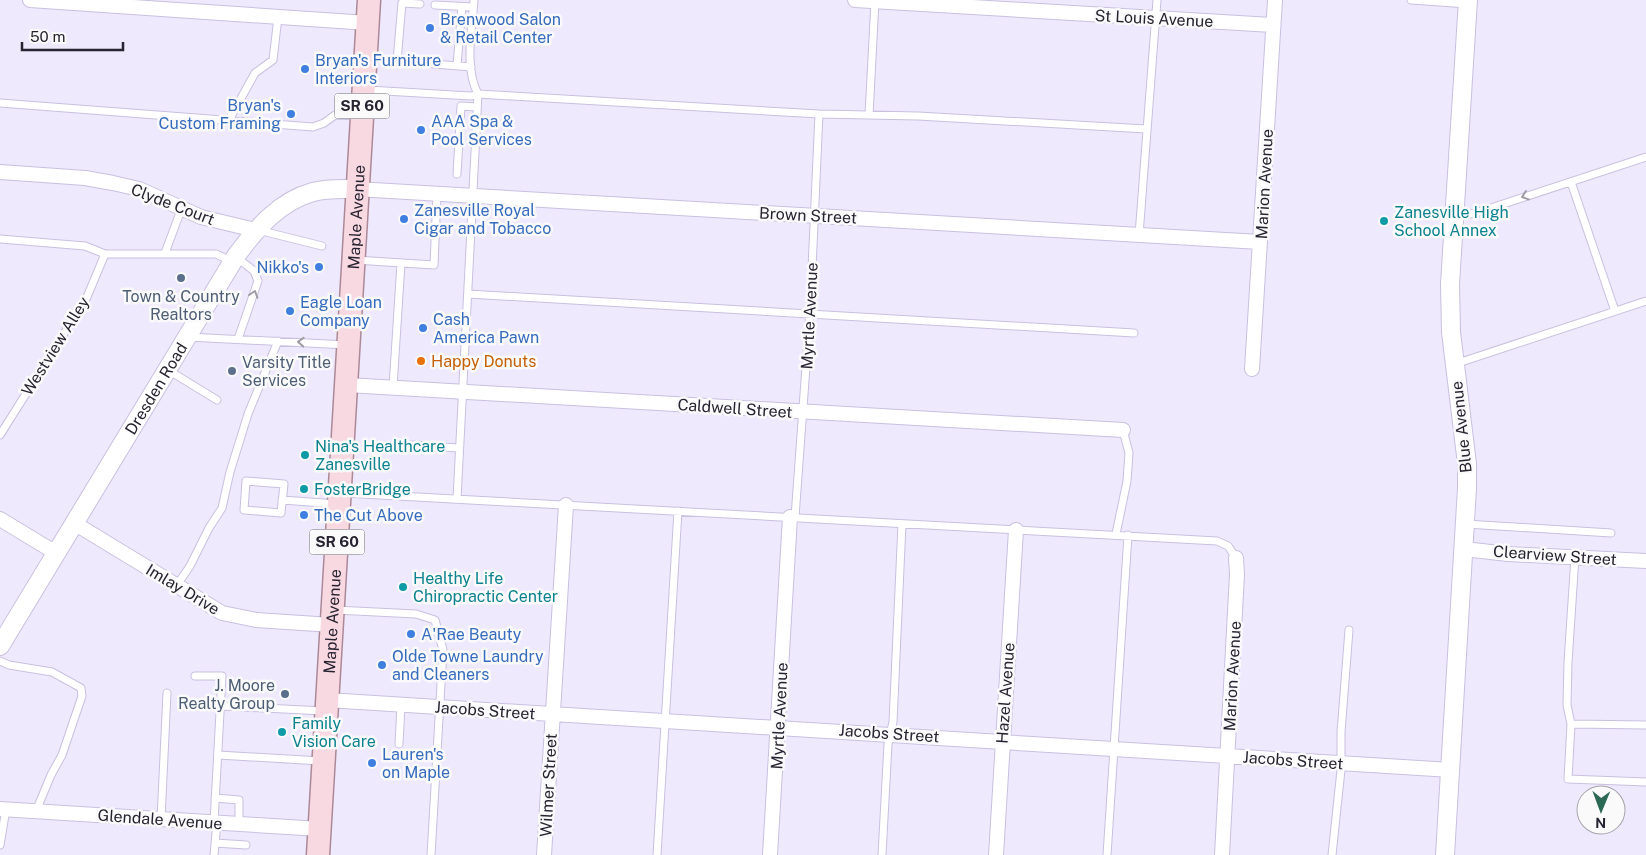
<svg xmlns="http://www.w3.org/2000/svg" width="1646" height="855" viewBox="0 0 1646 855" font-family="'Public Sans',sans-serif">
	<rect width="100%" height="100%" fill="#efe9fe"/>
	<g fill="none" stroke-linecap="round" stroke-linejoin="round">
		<g stroke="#c9c0e0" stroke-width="9">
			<path id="service" d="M1411 0 1468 4
				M420 4 402 3 397 61 471 67
				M435 5 473 7
				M457 65 462 7
				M368 90 471 96 478 94 819 114 918 116 1146 129
				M0 103 313 127 324 123 335 115 360 116
				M869 115 875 1
				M229 120 255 73 273 60 278 17
				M457 174 461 106 477 107
				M1571 182 1615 311
				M1456 216 1476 213 1646 157
				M258 230 322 246
				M1139 235 1157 0
				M0 239 85 246 105 254H216L231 261
				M165 253 181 210
				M236 257 254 271 258 281 238 339
				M355 260 434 265 437 194
				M468 294 1134 333
				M188 337 347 345
				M1455 364 1646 301
				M168 370 217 400
				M393 387 401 263
				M0 435 87 297 105 254
				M410 445 459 448
				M246 481 284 484 281 513 244 510Z
				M344 493 1217 541 1228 546 1236 558
				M457 499 478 94C464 68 472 29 474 0
				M282 500 337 504
				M795 517 810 312 819 114
				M1466 524 1611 533
				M1116 534 1127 481 1129 453 1123 430
				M1575 557 1568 662 1567 705 1571 724 1568 779 1646 782
				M177 585 190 566 209 528 222 508 230 472 248 414 278 341
				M335 610 416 614 435 620 443 650 431 855
				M0 661 9 665 52 672 81 688 82 696 62 755 51 775 36 811
				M195 676H222L214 822
				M221 706 324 711
				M1571 724 1646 725
				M399 744 401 705
				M218 755 321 761
				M215 798 239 800V824
				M161 819 167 693
				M215 843 246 845
				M0 845 6 809
				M214 855 217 822
				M657 855 678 511
				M882 855 888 744 893 722 902 524
				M1107 855 1128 535
				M1332 855 1341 770V732L1349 630"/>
		</g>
		<g stroke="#c9c0e0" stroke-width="16">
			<path id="minor" d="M30 0 368 23
				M855 0 1273 25
				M0 172 85 178 113 183 139 189 201 217 255 230
				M356 189 1260 242
				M1252 369 1275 0
				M347 385 1123 430
				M0 519 56 553
				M74 523 222 613 256 620 332 625
				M1464 549 1508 554 1646 561
				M327 700 1451 770
				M0 809 320 829
				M544 855 566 505
				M770 855 790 517
				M996 855 1016 530
				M1222 855 1237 574 1236 558"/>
		</g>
		<g stroke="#c9c0e0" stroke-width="20">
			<g id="tertiary">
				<path id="s1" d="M0 646 236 256C255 230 279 201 313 192 327 188 342 189 356 189"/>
				<path d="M1445 855 1467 488V464L1451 332 1450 284 1468 0"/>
			</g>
		</g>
		<g stroke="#ac8997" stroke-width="25">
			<g id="primary">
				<path id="s2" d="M318 855 369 0"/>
			</g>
		</g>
		<use href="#service" stroke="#fff" stroke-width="7"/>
		<use href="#minor" stroke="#fff" stroke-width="14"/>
		<use href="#tertiary" stroke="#fff" stroke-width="18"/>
		<use href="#primary" stroke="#f8d9e2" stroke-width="22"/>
	</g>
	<defs><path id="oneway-chevron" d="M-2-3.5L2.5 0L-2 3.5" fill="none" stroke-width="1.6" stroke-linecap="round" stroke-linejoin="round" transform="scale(1.25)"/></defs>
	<g stroke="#9e9ca2">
		<use href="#oneway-chevron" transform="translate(1525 196) rotate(161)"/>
		<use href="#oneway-chevron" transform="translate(254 294) rotate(-72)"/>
		<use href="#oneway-chevron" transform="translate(301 342) rotate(-177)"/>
	</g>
	<g fill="#3f7fe0" stroke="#fafafa" stroke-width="2">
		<circle cx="430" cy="28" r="5"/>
		<circle cx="305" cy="69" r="5"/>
		<circle cx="291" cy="114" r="5"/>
		<circle cx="421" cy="130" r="5"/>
		<circle cx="404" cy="219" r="5"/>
		<circle cx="319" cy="267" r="5"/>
		<circle cx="290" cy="311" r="5"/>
		<circle cx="423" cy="328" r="5"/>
		<circle cx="304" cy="515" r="5"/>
		<circle cx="411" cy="634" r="5"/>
		<circle cx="382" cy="665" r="5"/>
		<circle cx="372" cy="763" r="5"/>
	</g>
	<g fill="#0f9aa8" stroke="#fafafa" stroke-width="2">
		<circle cx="1384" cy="221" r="5"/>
		<circle cx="305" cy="455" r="5"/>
		<circle cx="304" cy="489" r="5"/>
		<circle cx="403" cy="587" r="5"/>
		<circle cx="282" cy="732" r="5"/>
	</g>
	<g fill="#5c6f8a" stroke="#fafafa" stroke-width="2">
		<circle cx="181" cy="278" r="5"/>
		<circle cx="232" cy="371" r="5"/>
		<circle cx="285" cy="694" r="5"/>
	</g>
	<circle fill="#e8710a" stroke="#fafafa" stroke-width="2" cx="421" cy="361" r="5"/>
	<g text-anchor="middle" stroke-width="5" stroke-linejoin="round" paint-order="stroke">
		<g fill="#fafafa" stroke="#66646d" stroke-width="1">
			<rect x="334.5" y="93.5" width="55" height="25" rx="4"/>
			<rect x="309.5" y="529.5" width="55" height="25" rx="4"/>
		</g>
		<g font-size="15" font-weight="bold" fill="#272330">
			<text x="362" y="111">SR 60</text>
			<text x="337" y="547">SR 60</text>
		</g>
		<g font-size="16" fill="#272330" stroke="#fafafa">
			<text transform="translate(1154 18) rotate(3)" y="6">St Louis Avenue</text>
			<text transform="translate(1264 184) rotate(-87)" y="6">Marion Avenue</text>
			<text transform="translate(173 204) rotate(21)" y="6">Clyde Court</text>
			<text transform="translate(808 215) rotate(3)" y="6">Brown Street</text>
			<text dy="6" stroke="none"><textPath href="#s2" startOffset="639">Maple Avenue</textPath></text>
			<text transform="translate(809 316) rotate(-87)" y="6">Myrtle Avenue</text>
			<text transform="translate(55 346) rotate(-58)" y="6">Westview Alley</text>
			<text dy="6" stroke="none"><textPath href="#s1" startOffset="301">Dresden Road</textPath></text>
			<text transform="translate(735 408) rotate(4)" y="6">Caldwell Street</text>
			<text transform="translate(1461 427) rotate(-96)" y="6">Blue Avenue</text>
			<text transform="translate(1555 555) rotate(4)" y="6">Clearview Street</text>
			<text transform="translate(183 589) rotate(31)" y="6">Imlay Drive</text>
			<text dy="6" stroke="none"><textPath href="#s2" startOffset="234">Maple Avenue</textPath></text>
			<text transform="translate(1232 676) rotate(-87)" y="6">Marion Avenue</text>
			<text transform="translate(1005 693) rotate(-86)" y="6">Hazel Avenue</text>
			<text transform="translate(485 710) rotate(4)" y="6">Jacobs Street</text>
			<text transform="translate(779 716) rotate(-87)" y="6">Myrtle Avenue</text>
			<text transform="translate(889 733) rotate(4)" y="6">Jacobs Street</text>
			<text transform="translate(1293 760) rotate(4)" y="6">Jacobs Street</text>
			<text transform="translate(548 785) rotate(-87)" y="6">Wilmer Street</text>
			<text transform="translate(160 819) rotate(4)" y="6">Glendale Avenue</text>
		</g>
		<g font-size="16" fill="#366cbe" stroke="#fafafa" text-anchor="start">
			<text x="440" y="25">Brenwood Salon<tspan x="440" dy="18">&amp; Retail Center</tspan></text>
			<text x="315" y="66">Bryan's Furniture<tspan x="315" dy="18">Interiors</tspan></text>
			<text x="281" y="111" text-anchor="end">Bryan's<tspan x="281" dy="18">Custom Framing</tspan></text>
			<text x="431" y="127">AAA Spa &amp;<tspan x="431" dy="18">Pool Services</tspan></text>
			<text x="414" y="216">Zanesville Royal<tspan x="414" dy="18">Cigar and Tobacco</tspan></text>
			<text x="309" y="273" text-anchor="end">Nikko's</text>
			<text x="300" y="308">Eagle Loan<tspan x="300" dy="18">Company</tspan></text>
			<text x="433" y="325">Cash<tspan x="433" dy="18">America Pawn</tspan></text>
			<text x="314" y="521">The Cut Above</text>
			<text x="421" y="640">A'Rae Beauty</text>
			<text x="392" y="662">Olde Towne Laundry<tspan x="392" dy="18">and Cleaners</tspan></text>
			<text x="382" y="760">Lauren's<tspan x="382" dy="18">on Maple</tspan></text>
		</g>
		<g font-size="16" fill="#0d838f" stroke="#fafafa" text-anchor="start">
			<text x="1394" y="218">Zanesville High<tspan x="1394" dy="18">School Annex</tspan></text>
			<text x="315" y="452">Nina's Healthcare<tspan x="315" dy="18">Zanesville</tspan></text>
			<text x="314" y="495">FosterBridge</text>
			<text x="413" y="584">Healthy Life<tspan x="413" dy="18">Chiropractic Center</tspan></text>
			<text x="292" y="729">Family<tspan x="292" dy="18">Vision Care</tspan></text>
		</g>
		<g font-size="16" fill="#4e5e75" stroke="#fafafa">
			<text x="181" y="302">Town &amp; Country<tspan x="181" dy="18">Realtors</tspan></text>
			<text x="242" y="368" text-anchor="start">Varsity Title<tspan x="242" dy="18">Services</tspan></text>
			<text x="275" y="691" text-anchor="end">J. Moore<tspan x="275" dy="18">Realty Group</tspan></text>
		</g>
		<g font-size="16" fill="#c56008" stroke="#fafafa" text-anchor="start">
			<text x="431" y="367">Happy Donuts</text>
		</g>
	</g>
	<g transform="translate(1601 810) rotate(181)"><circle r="24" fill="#fafafa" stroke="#a6a4a9"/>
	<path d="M0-4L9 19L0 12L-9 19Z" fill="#2b6955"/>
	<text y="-8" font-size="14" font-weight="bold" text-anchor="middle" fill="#272330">N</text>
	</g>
	<path d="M22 42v8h101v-8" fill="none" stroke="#272330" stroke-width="2.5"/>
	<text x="30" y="42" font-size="15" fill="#272330" stroke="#fafafa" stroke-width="4" paint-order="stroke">50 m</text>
</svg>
